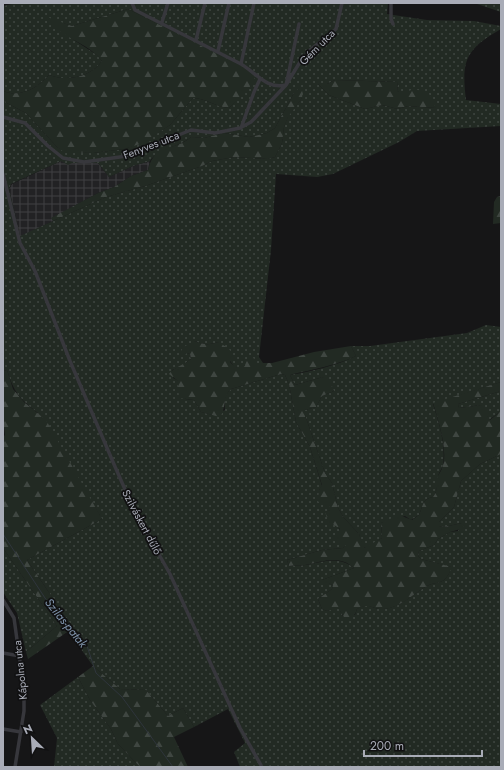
<svg xmlns="http://www.w3.org/2000/svg" width="504" height="770" viewBox="0 0 504 770" font-family="Jost,sans-serif">
	<defs>
		<pattern id="industrial-grid" width="8" height="8" patternUnits="userSpaceOnUse"><rect width="8" height="8" fill="#222224"/><path d="M0 4h8M4 0v8" fill="none" stroke="#3f3f42"/></pattern>
		<pattern id="grass-dots" width="8" height="8" patternUnits="userSpaceOnUse"><rect width="8" height="8" fill="#222a23"/><path d="M2 2h.1M6 6h.1" fill="none" stroke="#3f4641" stroke-width="1.8" stroke-linecap="round"/></pattern>
		<pattern id="forest-firs" width="22" height="20" patternUnits="userSpaceOnUse"><rect width="22" height="20" fill="#222a23"/><path d="M5 1l3.5 6h-7zM16 11l3.5 6h-7z" fill="#3f4641"/></pattern>
	</defs>
	<rect width="100%" height="100%" fill="#161617"/>
	<path fill="url(#industrial-grid)" d="M61 161 72 163H98L109 177 133 166 150 161 148 170 131 176 114 187 98 193 52 218 53 221 20 237 9 189 12 184Z"/>
	<path fill="url(#grass-dots)" fill-rule="evenodd" d="M16 3H388L387 14 427 20 474 21 501 26V29C466 49 461 60 466 100L501 104V126L417 131 399 142 333 174 317 177 276 174 271 250 259 357 263 363 240 369 234 367 218 342C210 345 203 345 195 341L187 353 190 354 191 359 180 367 172 370 173 378 179 381 185 399 194 400 201 412 213 415 225 410C224 401 224 395 231 389L281 374 285 375 289 384 296 422 310 447 322 486 319 490 330 507V510L326 512 340 530 343 543 347 545 343 548 322 550 287 560 289 566C294 565 300 566 305 565 322 562 339 555 354 568L322 580 333 585 332 589 318 599 322 609 327 611 338 607 343 616 355 615 357 609C370 601 372 610 383 609 403 607 413 593 429 585 434 583 440 583 444 580 448 576 450 572 451 567L421 559 418 556 419 551 434 545 438 539 450 532 458 531 462 523 444 527 439 526V522L454 507 461 481 480 464 501 454V767H240L234 752 245 743 228 709 194 727 183 708 168 716 146 690 120 689 93 666 68 631 73 628 27 560 102 519 38 413C20 399 14 393 7 370L3 371V101L26 113 57 147 64 151 93 153 124 149 143 142 170 125 193 98C206 98 216 107 229 108L235 102 252 73 128 9 72 26 63 23 74 40 97 55 102 61C91 77 67 82 49 75 38 88 20 98 3 91V6ZM335 80 398 82 397 91 436 108 408 106 398 109 382 105 365 109 329 95 318 84H327ZM294 93 302 98 288 116 284 127 282 143 275 157 267 159 234 157 212 161 202 166 145 186 106 197 20 236 9 189 11 184 61 161 68 165 72 163H98L109 177 133 166 150 161C159 147 179 148 191 137L204 138 224 133 249 137 267 133 275 128Z
		M474 3H501V12Z
		M486 325 501 327V382L433 404C439 423 446 444 443 465 442 469 439 472 438 476 437 484 438 490 433 497 422 499 423 506 419 515L411 520 405 516 381 523 382 538 368 547 363 548 359 534 344 518 338 508 332 483 325 473 305 415V410L316 407 322 396 334 391 323 377 295 385 290 375C313 371 335 366 356 356L351 346H370L467 333Z
		M501 391V411L489 420 481 405 459 408 458 404Z
		M3 548 57 626 26 652 17 613 3 592Z
		M78 677 90 700 111 729 118 744 140 767H54L57 738 40 705Z"/>
	<path fill="url(#forest-firs)" d="M128 9 257 74 248 90 229 108C216 107 206 98 193 98L170 125 143 143 124 149 93 153 64 152 57 147 26 113 3 101V91C20 98 38 88 49 75 67 82 91 77 102 61 88 42 59 38 47 17L72 26Z
		M335 80 398 82 397 91 405 93 413 89 428 92 436 108 408 106 398 109 382 105 365 109 329 95 318 84H327Z
		M298 89H303L302 98 288 117 284 127 282 143 275 157 268 159 234 157 212 161 202 166 145 186 106 197 53 221 51 218 98 193 114 187 131 176 148 170C155 141 175 152 191 137L204 138 224 133 249 137 267 133 275 128 294 93Z
		M501 196V223L493 224 494 202 497 197Z
		M195 341C203 345 210 345 218 342L228 348 233 354 230 362C235 368 239 370 245 366L246 360 250 357 255 359 257 363H272L314 352 351 346 356 356C335 366 313 369 290 375L295 385 323 377 329 379 334 391 322 396 316 407 305 410V415L325 473 332 483 338 508 344 518 359 534 364 548 382 538 381 523 399 515 412 520 419 515C423 506 422 499 433 497 438 491 436 486 437 479 438 474 441 472 442 468 449 453 438 419 433 403L501 382V391L458 404 459 408 481 405 487 408V416L490 420 501 411V454L480 464 461 481 454 507 439 522V526L444 527 462 523 464 528 450 532 438 539 434 545 419 551 418 556 421 559 452 567C450 572 448 576 444 580 440 583 434 583 429 585 413 593 402 608 383 609 371 609 370 602 357 609 355 616 352 618 346 620L338 608 327 611 322 609 318 599 332 589 333 585 328 583 322 584V580L354 568C339 554 322 562 305 565 299 566 294 565 289 566L287 560 322 550 343 548 346 545 339 543 336 540 340 529 333 524 329 523 325 512 330 510V507L327 504 321 505 318 501 319 490 322 485 310 447 296 422 289 384 285 375 281 374 231 389C222 397 227 407 220 417L201 412 194 400 179 398 178 381 169 374C174 367 184 365 191 359L190 354 187 353 184 356 180 355C181 347 188 344 195 341Z
		M7 370 13 389 24 402 46 420 102 519 27 560 73 628 28 659 26 652 57 626 3 548V437L5 435 3 419V371Z
		M93 666 120 689 146 690 168 716 183 708 194 727 174 737 188 767H140L118 744 111 729 90 700 78 677Z"/>
	<g fill="none" stroke-linecap="round" stroke-linejoin="round">
		<path stroke="#2f353c" stroke-width="1" d="M3 534 45 598 65 624 87 646 96 673 122 697 173 767"/>
		<path stroke="#37373c" stroke-width="3.5" d="M132 3 135 10 241 64C255 72 267 90 286 85L300 62 310 50 336 29 342 3
			M391 3V19L393 24
			M162 22 168 3
			M196 40 205 3
			M218 51 229 3
			M241 64 254 3
			M3 117 25 123 48 146 63 158 84 162 127 156 191 130 215 133 240 128 251 122 286 85 299 24
			M241 128 254 92 260 79
			M3 174 20 243 35 271 70 361 113 462 134 510 170 574 240 728 262 767
			M3 600 14 618 24 691V711L15 767
			M3 653 20 656
			M3 729 21 732"/>
	</g>
	<g text-anchor="middle" stroke-width="3.5" stroke-linejoin="round" paint-order="stroke">
		<g font-size="11" fill="#a9acb7" stroke="#111112">
			<text transform="translate(317 47) rotate(-45)" y="4">Gém utca</text>
			<text transform="translate(151 145) rotate(-21)" y="4">Fenyves utca</text>
			<text transform="translate(142 522) rotate(62)" y="4">Szilváskert dűlő</text>
			<text transform="translate(20 670) rotate(-96)" y="4">Kápolna utca</text>
		</g>
		<g font-size="12" font-style="italic" fill="#8297af" stroke="#111112">
			<text transform="translate(66 623) rotate(51)" y="4">Szilas-patak</text>
		</g>
	</g>
	<rect width="504" height="770" fill="none" stroke="#a9acb7" stroke-width="8"/>
	<g transform="translate(32 738) rotate(335)" stroke="#111112" stroke-width="3" paint-order="stroke">
	<path d="M0-3L7 15L0 10L-7 15Z" fill="#a9acb7"/>
	<text y="-6" font-size="11" font-weight="bold" text-anchor="middle" fill="#a9acb7">N</text>
	</g>
	<path d="M364 750v6h118v-6" fill="none" stroke="#a9acb7" stroke-width="2"/>
	<text x="370" y="750" font-size="12" fill="#a9acb7" stroke="#111112" stroke-width="3" paint-order="stroke">200 m</text>
</svg>
